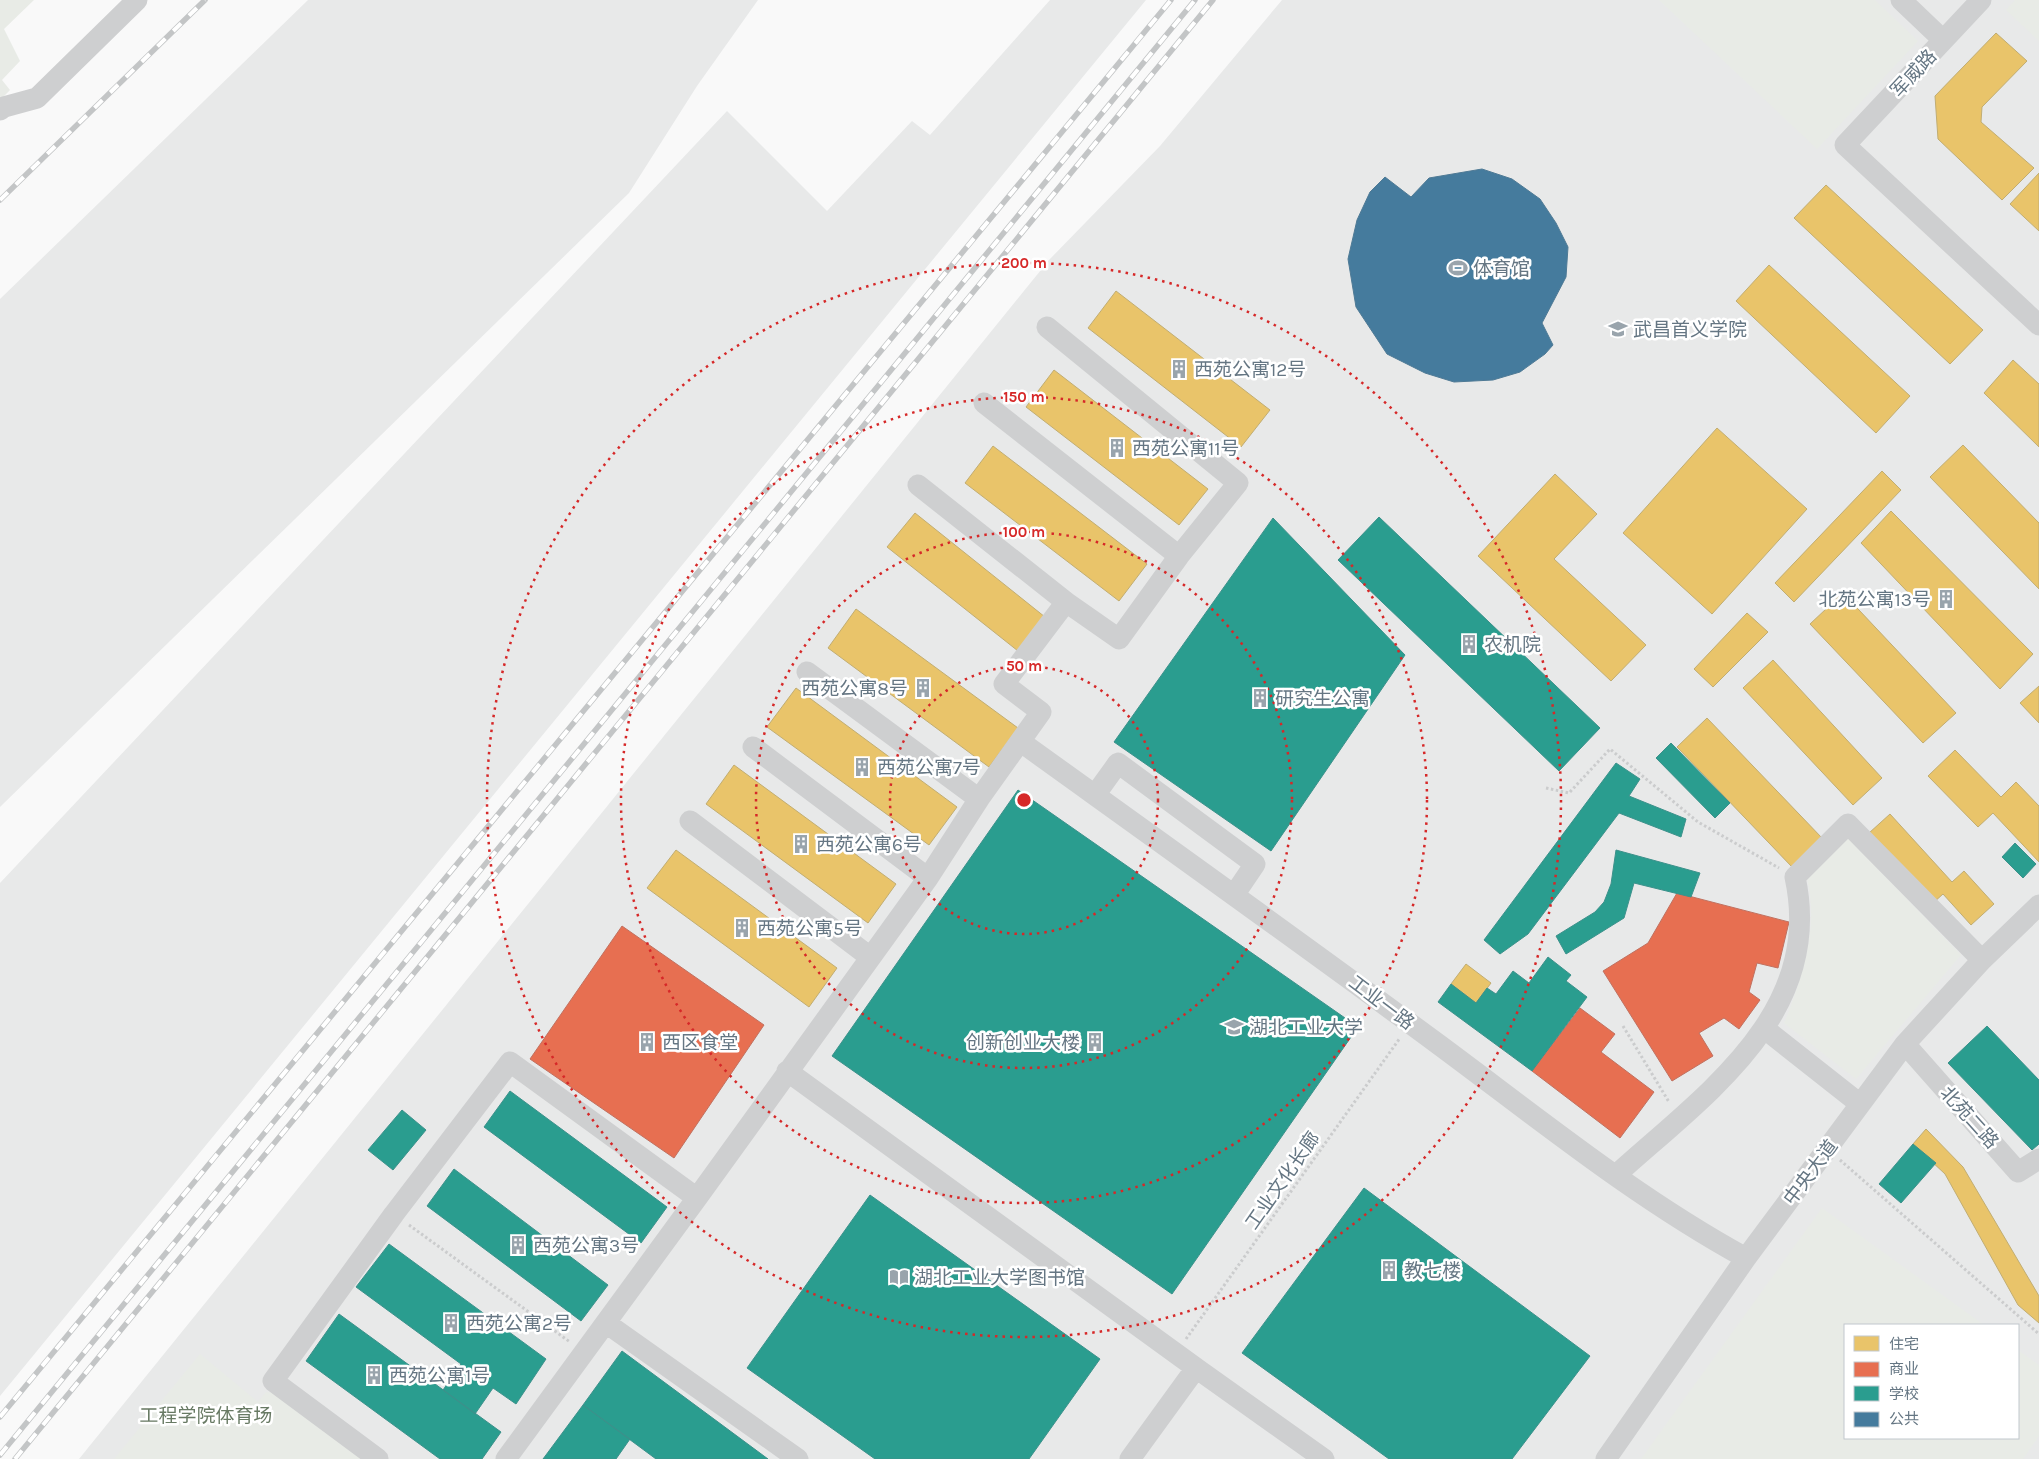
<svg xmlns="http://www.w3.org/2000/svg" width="2039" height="1459" viewBox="0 0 2039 1459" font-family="Karla,'Noto Sans SC',sans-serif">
	<rect width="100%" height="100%" fill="#f9f9f9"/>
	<path fill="#e8e9e9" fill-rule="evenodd" d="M308 0H758L697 86 629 193 0 807V299Z
		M1050 0H1146L0 1396V883L727 111 827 211 912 121 930 135Z
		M1282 0H2039V1459H79L1049 260 1160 146ZM1845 1325H2018V1438H1845Z"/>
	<path fill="#e8ebe6" d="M0 0H34L4 29 20 61 2 80 10 90 0 100Z
		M1659 0H1875L1918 41 1817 149Z
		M2015 0H2039V41L2006 10Z
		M1846 836 1961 955 1856 1079 1784 1023C1803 976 1819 929 1807 878Z
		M1822 1208 1984 1325H1845V1438H2018V1350L2039 1365V1436L2023 1459H1641Z
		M200 1354 258 1402 266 1392 287 1394 366 1459H114Z"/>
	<path fill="#e9c46a" stroke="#c1ad72" d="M1996 33 2027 61 1982 107 1981 122 2034 168 2002 200 1938 139 1935 96Z
		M2039 173V231L2010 204Z
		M1826 185 1983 330 1950 364 1794 218Z
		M1769 265 1910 396 1876 433 1736 301Z
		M1116 291 1270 410 1241 447 1088 328Z
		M2013 360 2039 384V447L1984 393Z
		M1054 370 1208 489 1179 525 1026 407Z
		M1717 428 1807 509 1712 614 1623 533Z
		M1963 445 2039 523V589L1930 477Z
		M993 446 1147 564 1119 601 965 483Z
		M1882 471 1901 490 1794 602 1775 583Z
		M1555 474 1597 514 1554 559 1646 645 1611 681 1478 556Z
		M1891 511 2033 654 2000 689 1861 543Z
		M915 513 1045 617 1018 651 887 547Z
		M1843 593 1956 713 1923 743 1810 624Z
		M856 609 1018 728 989 767 828 648Z
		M1747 613 1768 632 1713 687 1694 669Z
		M1773 660 1882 778 1853 805 1743 688Z
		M2039 686V723L2020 703Z
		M796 688 957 807 929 845 767 727Z
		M1707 718 1822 838 1792 867 1677 747Z
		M1955 750 2001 797 2016 782 2039 806V862L1993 813 1978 827 1928 776Z
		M734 765 896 884 868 923 706 804Z
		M1890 814 1952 882 1964 871 1994 904 1971 925 1943 894 1933 903 1869 833Z
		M676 850 837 968 809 1007 647 888Z
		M1466 964 1491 983 1476 1003 1451 984Z
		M1926 1129 1963 1167 2039 1296V1323L2018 1305 1945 1174 1913 1144Z"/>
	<path fill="#e76f51" stroke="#c07160" d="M1677 893 1789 922 1778 968 1757 963 1749 992 1760 1000 1739 1029 1724 1018 1699 1033 1713 1056 1672 1081 1603 971 1648 943Z
		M622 926 764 1025 674 1158 530 1059Z
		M1580 1008 1615 1034 1601 1052 1654 1092 1620 1138 1532 1071Z"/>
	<path fill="#2a9d8f" stroke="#3c918b" d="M1379 517 1600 728 1559 771 1338 560Z
		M1273 518 1405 655 1271 851 1114 742Z
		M1671 743 1730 803 1715 818 1656 758Z
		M1616 763 1640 779 1629 796 1686 819 1681 837 1619 813 1528 934 1500 954 1484 940Z
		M1018 790 1358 1027 1172 1294 832 1056Z
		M2015 843 2036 864 2023 878 2002 857Z
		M1616 850 1700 873 1691 897 1634 883 1624 918 1566 954 1556 936 1595 912 1604 902 1611 884Z
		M1548 957 1571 975 1566 981 1587 997 1532 1071 1438 1002 1451 984 1476 1003 1487 988 1496 994 1513 971 1529 983Z
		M1987 1026 2039 1080V1144L2032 1150 1948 1063Z
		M510 1091 667 1207 641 1243 484 1127Z
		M402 1110 426 1130 393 1170 368 1150Z
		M1913 1144 1936 1163 1901 1203 1879 1184Z
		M454 1169 608 1285 581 1321 427 1206Z
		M1364 1188 1590 1356 1512 1459H1389L1242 1353Z
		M870 1195 1100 1359 1029 1459H875L747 1368Z
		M389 1244 546 1359 516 1404 493 1388 475 1414 443 1390 461 1364 356 1287Z
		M339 1314 501 1432 482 1459H440L306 1361Z
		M622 1351 768 1459H656L583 1405Z
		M583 1405 630 1439 616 1459H543Z"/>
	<path fill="#457b9d" stroke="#4f7a95" d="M1482 169 1512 179 1540 199 1556 223 1568 247 1566 277 1542 323 1553 345 1545 354 1520 372 1493 380 1454 382 1425 373 1387 354 1356 307 1348 259 1357 220 1370 192 1385 177 1411 197 1429 178Z"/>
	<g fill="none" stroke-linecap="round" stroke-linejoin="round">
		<path stroke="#cbcccd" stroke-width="3" stroke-dasharray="2.5 2.5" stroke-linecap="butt" d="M1546 788 1569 793 1610 749 1698 822 1779 868
			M1623 1026 1669 1102
			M1840 1160 2039 1334
			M409 1225 570 1342
			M1186 1339 1400 1038"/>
		<path stroke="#cecfd0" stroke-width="21" d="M1901 0 1943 40
			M1981 0 1845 145 2039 325
			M0 110 4 107 37 98 137 0
			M984 403 1179 556
			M918 485 1066 602
			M807 672 979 799
			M1021 742C1160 842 1300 942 1438 1044 1538 1118 1636 1198 1746 1258
			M753 747 928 878
			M1095 795 1118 763 1255 864 1234 895
			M690 821 870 957
			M1765 1029 1860 1104
			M1905 1044 2018 1172 2039 1159
			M787 1071 1196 1368 1130 1459
			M1616 1175C1704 1095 1825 1014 1795 877L1848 824 1982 960
			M606 1323 798 1459
			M1196 1368 1324 1459
			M378 1459 273 1381 394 1214 510 1062 697 1198
			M506 1459 697 1198 928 878 979 799 1041 712 1004 684 1066 602 1119 639 1179 556 1238 483 1047 327
			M1606 1459 1746 1258 1905 1044 1982 960 2039 905"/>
		<g stroke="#c3c5c6" stroke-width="5.5">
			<path id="rail" d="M0 200 205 0
				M0 1417 1171 0
				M0 1455 1195 0
				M15 1459 1213 0"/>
		</g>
		<use href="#rail" stroke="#fff" stroke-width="4" stroke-dasharray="11" stroke-linecap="butt"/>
	</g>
	<g fill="none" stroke="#d62828" stroke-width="2.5" stroke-dasharray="2.5 5">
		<circle cx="1024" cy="800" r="134"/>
		<circle cx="1024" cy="800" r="268"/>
		<circle cx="1024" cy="800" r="403"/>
		<circle cx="1024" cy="800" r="537"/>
	</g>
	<defs>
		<g id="stadium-bare" transform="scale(1.5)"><path d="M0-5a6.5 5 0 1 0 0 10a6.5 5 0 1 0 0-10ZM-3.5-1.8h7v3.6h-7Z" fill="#99a4ac" stroke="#fff" stroke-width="2.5" paint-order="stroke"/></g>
		<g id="university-bare" transform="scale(1.5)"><path d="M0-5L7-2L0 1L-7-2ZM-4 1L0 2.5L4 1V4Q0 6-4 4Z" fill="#99a4ac" stroke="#fff" stroke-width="2.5" paint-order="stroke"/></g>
		<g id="building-bare" transform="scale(1.5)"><path d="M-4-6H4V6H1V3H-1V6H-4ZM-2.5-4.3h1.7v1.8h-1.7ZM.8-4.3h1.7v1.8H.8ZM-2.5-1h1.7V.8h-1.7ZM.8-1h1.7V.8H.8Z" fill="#99a4ac" stroke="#fff" stroke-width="2.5" paint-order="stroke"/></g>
		<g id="library-bare" transform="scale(1.5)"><path d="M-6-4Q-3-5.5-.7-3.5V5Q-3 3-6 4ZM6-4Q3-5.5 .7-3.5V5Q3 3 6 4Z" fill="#99a4ac" stroke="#fff" stroke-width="2.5" paint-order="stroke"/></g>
	</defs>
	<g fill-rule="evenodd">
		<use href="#stadium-bare" x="1458" y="268"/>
		<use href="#university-bare" x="1618" y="329"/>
		<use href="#building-bare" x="1179" y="369"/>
		<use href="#building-bare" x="1117" y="448"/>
		<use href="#building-bare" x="1946" y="599"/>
		<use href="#building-bare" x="1469" y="644"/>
		<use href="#building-bare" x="923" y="688"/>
		<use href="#building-bare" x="1260" y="698"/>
		<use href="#building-bare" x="862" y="767"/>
		<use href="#building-bare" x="801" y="844"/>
		<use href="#building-bare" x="742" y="928"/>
		<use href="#university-bare" x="1234" y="1027"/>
		<use href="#building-bare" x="647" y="1042"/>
		<use href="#building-bare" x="1095" y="1042"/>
		<use href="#building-bare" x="518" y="1245"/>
		<use href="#building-bare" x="1389" y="1270"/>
		<use href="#library-bare" x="899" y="1277"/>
		<use href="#building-bare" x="451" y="1323"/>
		<use href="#building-bare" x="374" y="1375"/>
	</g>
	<g text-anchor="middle" stroke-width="5" stroke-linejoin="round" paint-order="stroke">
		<g font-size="19" fill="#657683" stroke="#fff">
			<text transform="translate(1913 73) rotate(-47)" y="7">军威路</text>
			<text transform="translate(1382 1002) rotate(37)" y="7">工业一路</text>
			<text transform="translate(1970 1117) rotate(48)" y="7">北苑二路</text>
			<text transform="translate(1810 1172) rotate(-53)" y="7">中央大道</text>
			<text transform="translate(1282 1180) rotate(-55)" y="7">工业文化长廊</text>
		</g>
		<g font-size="19" fill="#657683" stroke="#fff" text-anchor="start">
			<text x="1473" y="275">体育馆</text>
			<text x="1633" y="336">武昌首义学院</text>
			<text x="1194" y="376">西苑公寓12号</text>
			<text x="1132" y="455">西苑公寓11号</text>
			<text x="1931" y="606" text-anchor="end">北苑公寓13号</text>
			<text x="1484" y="651">农机院</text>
			<text x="908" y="695" text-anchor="end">西苑公寓8号</text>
			<text x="1275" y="705">研究生公寓</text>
			<text x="877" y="774">西苑公寓7号</text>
			<text x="816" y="851">西苑公寓6号</text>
			<text x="757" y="935">西苑公寓5号</text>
			<text x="1249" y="1034">湖北工业大学</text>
			<text x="662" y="1049">西区食堂</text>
			<text x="1080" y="1049" text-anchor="end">创新创业大楼</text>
			<text x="533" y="1252">西苑公寓3号</text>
			<text x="1404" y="1277">教七楼</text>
			<text x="914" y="1284">湖北工业大学图书馆</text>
			<text x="466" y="1330">西苑公寓2号</text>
			<text x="389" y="1382">西苑公寓1号</text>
		</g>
		<g font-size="19" fill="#687a64" stroke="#fff">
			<text x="206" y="1422">工程学院体育场</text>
		</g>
	</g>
	<circle cx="1024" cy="800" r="8" fill="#d62828" stroke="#fff" stroke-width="2.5"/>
	<g font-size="15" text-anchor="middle" font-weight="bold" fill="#d62828" stroke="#fff" stroke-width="5" stroke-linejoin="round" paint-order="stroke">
		<text x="1024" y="268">200 m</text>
		<text x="1024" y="402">150 m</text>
		<text x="1024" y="537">100 m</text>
		<text x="1024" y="671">50 m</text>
	</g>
	<rect x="1844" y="1324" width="175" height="115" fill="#ffffff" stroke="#c1c8cd"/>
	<rect x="1854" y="1336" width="25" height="15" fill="#e9c46a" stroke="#c1c8cd"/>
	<text x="1889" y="1349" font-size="15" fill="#657683">住宅</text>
	<rect x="1854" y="1362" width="25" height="15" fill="#e76f51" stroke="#c1c8cd"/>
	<text x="1889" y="1374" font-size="15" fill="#657683">商业</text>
	<rect x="1854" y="1386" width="25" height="15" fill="#2a9d8f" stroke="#c1c8cd"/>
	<text x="1889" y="1399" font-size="15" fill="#657683">学校</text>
	<rect x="1854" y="1412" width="25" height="15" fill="#457b9d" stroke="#c1c8cd"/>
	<text x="1889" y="1424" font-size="15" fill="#657683">公共</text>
</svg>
